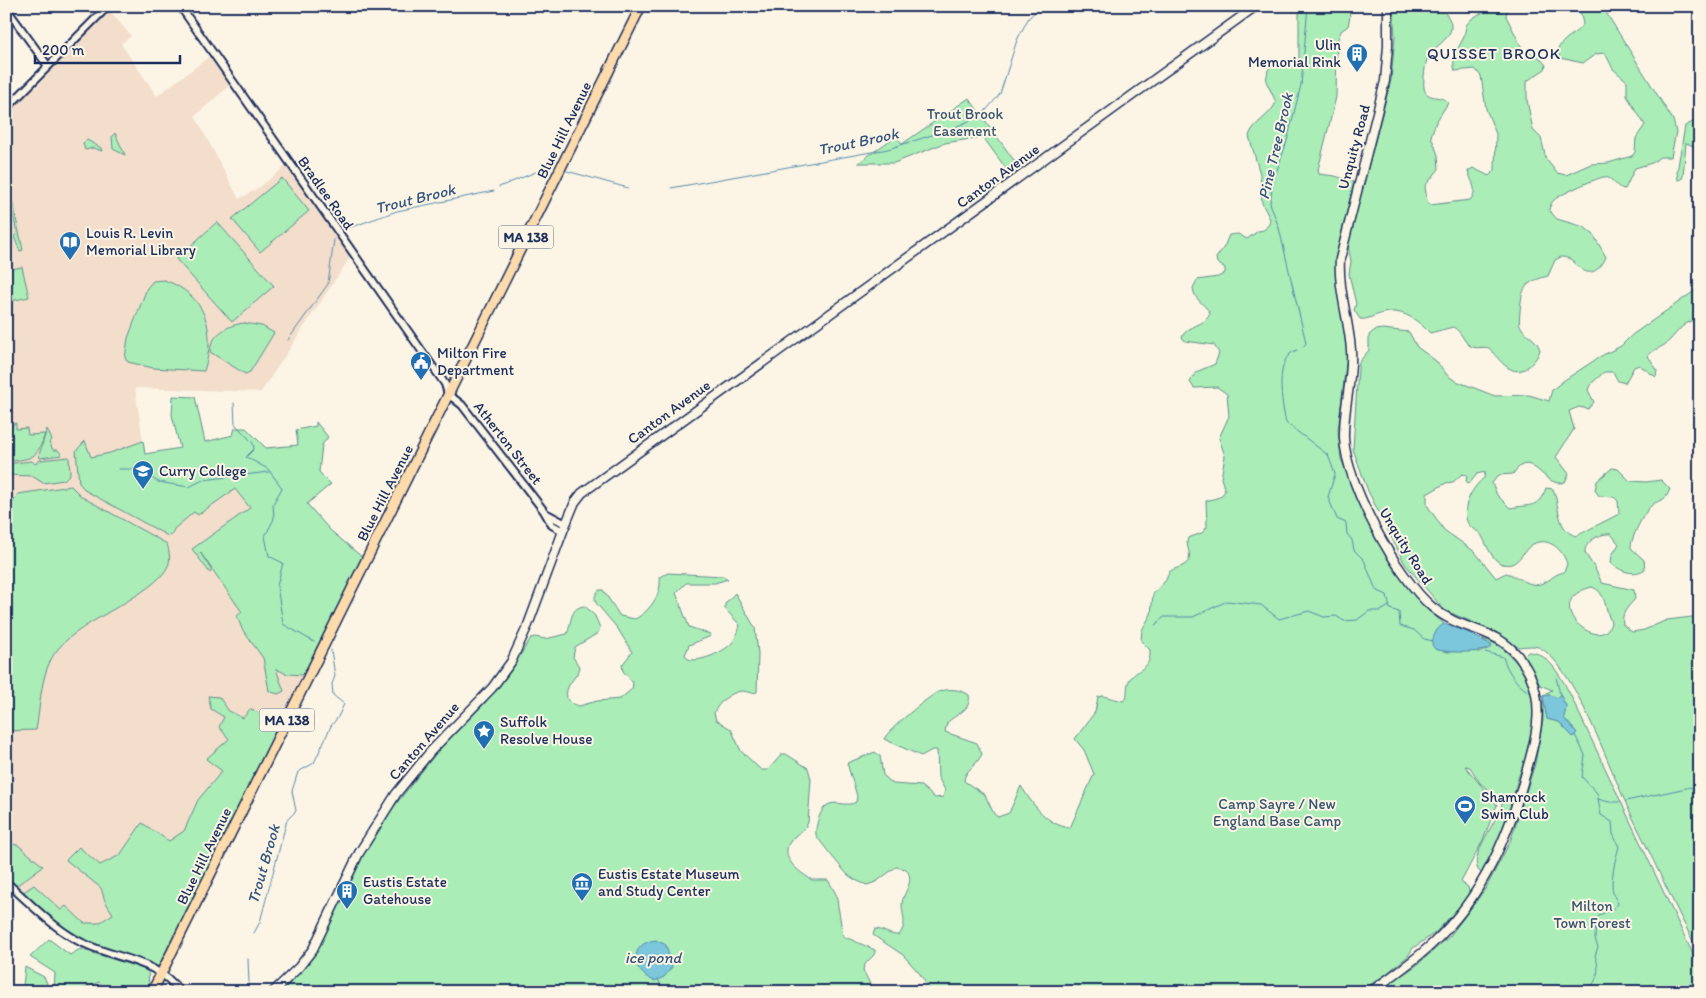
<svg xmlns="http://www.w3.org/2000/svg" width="1706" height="998" viewBox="0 0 1706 998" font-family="Itim,sans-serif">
	<rect width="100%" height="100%" fill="#fcf5e5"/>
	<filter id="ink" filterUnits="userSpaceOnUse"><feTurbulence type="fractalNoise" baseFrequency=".02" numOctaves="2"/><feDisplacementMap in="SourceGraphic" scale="10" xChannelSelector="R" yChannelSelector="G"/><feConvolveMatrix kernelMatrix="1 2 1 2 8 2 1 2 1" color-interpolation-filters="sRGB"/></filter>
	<g filter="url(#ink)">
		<path fill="#f2decb" d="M110 11 131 36 121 44 157 96 210 56 230 85 195 116 239 199 260 187 287 165 351 256 261 392 135 388 146 462 256 470 362 557 158 967 48 917 6 877V114L34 86 36 88 75 43Z"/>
		<path fill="#aaedb7" stroke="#628e8a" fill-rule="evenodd" d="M1299 6H1348L1350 16 1348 26 1341 31 1337 42 1336 97 1318 170 1319 174 1335 176 1354 182 1336 255 1347 356 1338 430 1341 459 1363 511 1399 574 1420 602 1444 624 1435 634V649L1448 652 1464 651 1481 652 1492 646 1482 639C1516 647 1536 687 1534 719 1533 739 1525 760 1518 778 1515 786 1515 795 1513 804 1505 827 1496 850 1484 870L1481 873C1463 860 1503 816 1502 801L1480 783 1470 767 1465 766 1497 805 1482 842 1461 882 1468 887 1469 892 1466 900 1435 933 1413 948 1408 956 1386 974 1359 992H931L920 974 903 955 873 935 875 929C883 929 890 936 899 935 908 924 902 916 902 904 903 891 916 882 906 869L896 867 876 882 867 885C859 882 852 879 847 874 843 870 817 838 816 835 815 826 820 811 826 806 835 799 847 808 856 802L857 796 847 763 875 752 880 756 883 775 893 784 921 786 935 798 943 797 945 790 938 777 937 750H932L921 756 884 739C889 729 928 697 938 692 948 688 961 689 969 695 972 711 955 714 947 723L945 732 977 743 982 754C978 764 964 771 964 781L985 795 994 814 998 817 1009 813 1021 786C1033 805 1047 825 1070 828L1094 774 1084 750 1075 739 1095 712 1098 697 1103 696 1123 701 1126 699C1128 692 1126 685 1130 679 1139 667 1151 670 1150 650L1141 641 1142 630 1151 614 1153 594 1166 580 1169 572C1174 568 1180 568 1184 565 1196 558 1184 547 1188 538L1202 533 1207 527 1206 501 1220 497 1225 491 1221 478 1225 456 1219 438 1229 416 1227 394 1217 387 1194 388 1190 382 1196 372 1215 364 1219 353 1214 345 1185 341 1182 337C1188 324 1205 327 1210 313 1204 303 1194 300 1193 288L1197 280 1218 277 1225 273V268L1217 263 1216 258 1224 247 1229 235 1238 234 1247 239 1258 231 1264 230 1269 224 1270 219 1262 203 1260 174 1249 136C1253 122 1271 116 1276 102L1266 81 1268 70 1271 66 1281 62 1294 67 1299 61Z
			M1393 6C1406 6 1420 5 1432 6 1444 8 1456 22 1449 34 1444 43 1433 48 1428 57 1425 63 1423 81 1424 88 1426 101 1443 94 1448 103L1436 122 1431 136 1438 155 1439 169 1425 186 1427 201 1430 205 1470 200C1479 190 1471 182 1468 171L1473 168 1489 176 1495 170 1496 134 1486 109 1481 76 1475 69 1455 71C1451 58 1457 50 1463 39 1465 34 1465 29 1467 24 1473 14 1497 6 1508 6L1506 16 1523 50 1538 56 1546 65 1545 69 1527 81V100L1533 130 1541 138 1546 159 1557 173 1566 175 1591 164 1608 163 1632 156 1635 152 1636 138 1645 125 1627 96V81L1613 69 1605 53 1596 54 1583 63 1560 58 1557 51C1563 37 1576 35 1583 24L1579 6H1602L1673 120 1676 132 1671 157H1660L1652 163 1635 168 1625 189C1616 189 1614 178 1605 177 1600 176 1559 195 1554 200 1551 203 1550 206 1549 210L1557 219 1584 227 1593 234 1606 257C1603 265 1594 276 1584 271 1575 266 1574 257 1561 257L1555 260 1548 276C1524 282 1522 288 1520 311 1520 316 1518 322 1521 327 1526 336 1537 338 1540 350 1538 356 1535 361 1529 366 1512 380 1500 360 1489 348 1484 346 1478 349 1473 347 1464 345 1463 332 1453 327L1430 333C1416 319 1401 307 1380 314 1372 316 1368 320 1360 319L1354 310 1356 304 1349 274 1351 261 1348 245 1391 80 1395 37Z
			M969 98 1021 170 1012 177 983 137 945 143 894 163H858L896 136 902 144Z
			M1700 118V152L1693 146 1686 143 1683 176 1682 179 1678 180 1677 172 1685 126Z
			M115 133 125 155 113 149 112 136Z
			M87 140 101 148 102 151 93 148 85 150 83 143Z
			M282 178 309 211 260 252 232 219Z
			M11 196 23 250 20 251 14 237 17 233 9 197Z
			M217 222 274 286 232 322 176 259Z
			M22 267 29 297 6 302V270Z
			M164 280C206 294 217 332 204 371L153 368 128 362 125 358 128 338 147 288 153 281Z
			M1700 287V319C1683 321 1679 331 1668 342 1662 348 1653 349 1648 356L1657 370 1656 377 1639 365 1634 367 1625 383 1618 381 1613 372H1604L1590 385 1588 390 1594 402 1588 409 1579 407 1569 411 1574 429 1556 457 1569 474 1565 482C1543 490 1532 445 1513 474L1499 475 1492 483 1497 495 1510 508C1531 504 1538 509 1546 488L1553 489C1560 505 1556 530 1576 536L1619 514 1618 501 1614 497 1599 496 1595 490 1597 481 1612 468 1618 469 1630 481 1646 482 1661 480 1670 489C1665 503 1660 498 1651 506 1644 512 1630 540 1631 548L1644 560 1645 569C1634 577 1620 571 1611 563L1612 555 1619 544 1611 534C1601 533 1584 541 1585 553L1594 567 1602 583 1634 590 1635 599C1627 608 1621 613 1623 625L1632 632 1644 630 1667 620 1700 616V955C1675 907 1652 857 1628 808 1609 767 1578 677 1545 651 1535 643 1528 647 1517 647L1496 632 1444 610 1405 564 1368 491 1353 449 1358 368 1359 362 1369 350V335L1375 330 1383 329 1409 332 1417 347 1436 361 1448 376 1456 381 1495 396 1529 395 1549 401 1552 390 1563 381 1601 356 1621 346 1632 335ZM1485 472 1484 478C1472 487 1459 510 1469 525 1473 530 1480 531 1483 538 1487 546 1493 562 1503 564 1519 568 1522 550 1533 544 1549 536 1563 550 1567 564L1564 572C1552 575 1553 579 1543 583 1531 589 1519 576 1506 573L1496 578 1475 552 1444 530 1427 505V494L1446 483 1453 482 1462 474 1467 475 1466 481 1469 484 1477 474ZM1592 587C1606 591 1605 610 1611 622 1603 658 1535 601 1592 587Z
			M244 323 262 326 274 333 250 372 245 374 210 352C211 334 228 325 244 323Z
			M173 396 195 397 205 442 233 435 235 428H246L266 448 298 445 296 430 316 426V422L328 437 322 445 319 472 331 484 307 504 330 530 362 557 303 675 287 674 276 669 284 691 278 694 269 691 263 658 242 629 237 616 242 612 200 552 212 571 210 573 192 549 250 508 235 489 198 515 194 512 174 529 172 535 168 536 86 491 79 483 76 451 85 441 91 457 110 453 143 441 145 454 180 448 172 415Z
			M16 423V429L27 428 28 435 45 434C37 456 36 458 13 461L6 456V427Z
			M47 429 52 440 49 442 53 450H58L62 455 40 458 39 455Z
			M69 457 70 474 64 480 43 483 32 476 6 475V466L14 463 32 461 35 464 40 460Z
			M71 486 82 497 167 544C169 550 171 560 168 566 155 595 82 619 58 649 40 670 41 704 36 730L6 731V513L18 494Z
			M668 573 723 576 728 579 715 583H686L676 593 689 627 710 634 711 636 689 645 685 655 688 659C699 663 724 652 732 643 736 638 738 632 740 625L725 609V604L735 593 755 628 758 653 757 692C751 694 747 691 741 691 729 693 718 703 714 713L716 720 731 729 741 751 761 770H768L782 754H786L808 768 811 779 808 823C805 829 799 832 794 837 776 855 796 870 812 880H828L836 894 843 936 875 950C876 958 864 960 863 970L874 992H282L316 950 355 868 392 809 438 751 483 705 507 676 531 638 535 637 545 639 567 634C572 623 569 607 585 606L595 616 600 628 598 633 575 647 573 657 580 668C576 679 564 685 567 698L573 704 579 706 597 701 620 699 632 689 633 683 623 671 622 665 632 652 618 629 596 603C594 598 595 594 599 590H603L620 616 635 619C650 611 662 594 660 577Z
			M1528 652C1548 651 1562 679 1570 694L1700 969V992H1377L1417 965 1450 936 1486 888 1510 842 1535 764 1543 720V695L1552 690 1540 685 1524 656ZM1550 695 1557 698 1560 696 1566 706 1564 718 1577 733 1573 736 1559 722 1547 719 1543 696Z
			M208 696 219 697 229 711 243 718 250 709 275 720 277 728 158 967C130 958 98 951 73 936 54 924 38 908 22 893L34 885 61 910 66 906 84 923H99L113 914 105 901 101 888 66 860 79 847 100 865 120 855 142 823 169 841 184 831 198 800 222 771 206 759 229 739 219 727 224 717 211 709Z
			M6 843 18 845 43 866 16 886 6 877Z
			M49 939 70 955 80 949 148 970 149 987 146 992H108L99 982 75 992H54L55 973 30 957Z
			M25 967 44 977 47 983 46 987 36 992H26L23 986Z"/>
		<path fill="#7cc7dc" stroke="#558aaa" d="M1444 624 1465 631 1490 644 1492 647C1481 654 1447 653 1435 649L1432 645C1432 637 1437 627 1444 624Z
			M1560 694 1566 706 1564 718 1577 733 1573 737 1559 722 1547 719 1543 696 1550 695 1558 698Z
			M656 940 666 945 672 967 664 977 655 981C632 974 627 943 656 940Z"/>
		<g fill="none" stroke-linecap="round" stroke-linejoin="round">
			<path stroke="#558aaa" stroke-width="1" d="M567 171 628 188
				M499 187 553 165
				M671 188 888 149 951 129 982 115 1000 94 1017 40 1028 19 1040 6
				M343 230 397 211 494 191
				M288 340 328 284 334 239
				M1303 347 1306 343 1279 228 1270 203 1273 182 1287 141 1301 85 1308 6
				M1297 350C1273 356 1282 405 1286 423L1328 455 1335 474 1328 497 1337 519 1346 523 1347 534 1352 540 1354 550 1364 560 1376 590 1387 595 1390 609 1399 612 1400 626 1414 630 1424 639 1433 641
				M234 403 235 424 253 443 254 449 246 457 268 469 282 488 273 504 274 519 265 536 269 556 283 563 277 586 283 624 314 642
				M119 469H138L158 482 189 487 203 480 269 472
				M1155 625 1164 617H1193L1227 601 1261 605 1279 619 1309 611 1324 617 1336 616 1344 621 1357 620 1369 611H1381L1389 606
				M1485 652 1503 657C1507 671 1518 687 1531 693
				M1556 677 1560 694
				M1575 735 1585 755 1582 777 1597 793 1601 815 1612 822 1613 834 1619 847C1615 859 1610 882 1613 893 1614 897 1617 900 1618 904 1612 912 1602 911 1596 919L1595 939 1598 947 1595 956C1601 968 1597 984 1586 992
				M1598 799 1609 802H1619
				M1626 801 1691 787 1700 801
				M254 933 260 922 287 820 296 811 292 791 298 772 314 763 331 726 338 717 344 704 333 695 332 684 335 676 331 650
				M248 959 249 984
				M658 979 661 986 668 992"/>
			<g stroke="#1b2f5e" stroke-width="10">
				<path id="tertiary" d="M180 6 445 384 448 394 462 405 544 511 552 525 563 531
					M6 8 48 66
					M6 109 108 6
					M547 514 566 524
					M6 882C28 901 49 924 75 939 109 959 156 957 180 992"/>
			</g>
			<g stroke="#1b2f5e" stroke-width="11">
				<path id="secondary" d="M273 992 299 967 313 949 359 853 396 794 430 752 492 688 511 662 528 625 563 531 575 502 582 493 1256 6
					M1370 992C1391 977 1413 962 1432 944 1483 897 1509 835 1527 769 1536 738 1544 706 1530 675 1505 623 1467 637 1432 607 1397 577 1346 484 1344 438 1343 408 1353 380 1351 350 1349 320 1338 290 1340 259L1385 81 1388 46V6"/>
			</g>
			<g stroke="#1b2f5e" stroke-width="12">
				<path id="trunk" d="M152 992 641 6"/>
			</g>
			<use href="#tertiary" stroke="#fcf5e5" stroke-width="6"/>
			<use href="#secondary" stroke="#fcf5e5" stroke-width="8"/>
			<use href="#trunk" stroke="#fedbac" stroke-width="9"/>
		</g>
	</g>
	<defs>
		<g id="building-pin" transform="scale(1.125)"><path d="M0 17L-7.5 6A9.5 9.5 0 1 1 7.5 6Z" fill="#1f6fb2" stroke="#fcf5e5"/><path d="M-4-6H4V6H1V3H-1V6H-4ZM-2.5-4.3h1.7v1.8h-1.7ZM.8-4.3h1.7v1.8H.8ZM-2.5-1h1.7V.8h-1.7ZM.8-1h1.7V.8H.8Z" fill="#fff"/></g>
		<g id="library-pin" transform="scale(1.125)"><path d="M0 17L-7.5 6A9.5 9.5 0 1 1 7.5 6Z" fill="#1f6fb2" stroke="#fcf5e5"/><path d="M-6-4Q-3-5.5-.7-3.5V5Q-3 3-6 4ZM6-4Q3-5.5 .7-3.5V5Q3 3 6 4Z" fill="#fff"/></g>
		<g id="civic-pin" transform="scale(1.125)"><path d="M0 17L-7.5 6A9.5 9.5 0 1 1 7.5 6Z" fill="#1f6fb2" stroke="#fcf5e5"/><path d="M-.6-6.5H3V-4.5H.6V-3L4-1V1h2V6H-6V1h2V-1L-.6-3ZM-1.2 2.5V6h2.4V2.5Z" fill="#fff"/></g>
		<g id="university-pin" transform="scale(1.125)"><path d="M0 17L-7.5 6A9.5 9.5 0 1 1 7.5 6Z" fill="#1f6fb2" stroke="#fcf5e5"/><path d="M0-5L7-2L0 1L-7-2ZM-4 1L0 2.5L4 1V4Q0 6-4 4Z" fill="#fff"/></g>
		<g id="sight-pin" transform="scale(1.125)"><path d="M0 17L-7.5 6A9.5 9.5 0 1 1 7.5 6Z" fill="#1f6fb2" stroke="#fcf5e5"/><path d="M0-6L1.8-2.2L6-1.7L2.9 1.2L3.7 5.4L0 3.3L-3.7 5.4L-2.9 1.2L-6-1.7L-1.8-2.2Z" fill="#fff"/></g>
		<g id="stadium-pin" transform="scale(1.125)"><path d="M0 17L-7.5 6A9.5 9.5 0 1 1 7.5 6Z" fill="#1f6fb2" stroke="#fcf5e5"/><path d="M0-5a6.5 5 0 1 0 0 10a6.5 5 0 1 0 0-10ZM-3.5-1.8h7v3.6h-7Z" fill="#fff"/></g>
		<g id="museum-pin" transform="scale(1.125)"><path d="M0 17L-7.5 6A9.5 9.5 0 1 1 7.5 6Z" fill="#1f6fb2" stroke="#fcf5e5"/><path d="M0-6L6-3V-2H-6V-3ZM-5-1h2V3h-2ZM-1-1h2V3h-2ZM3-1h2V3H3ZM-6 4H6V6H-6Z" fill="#fff"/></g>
	</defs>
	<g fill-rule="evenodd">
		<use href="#building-pin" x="1357" y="54"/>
		<use href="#library-pin" x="70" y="242"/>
		<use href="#civic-pin" x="421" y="362"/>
		<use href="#university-pin" x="143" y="471"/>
		<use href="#sight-pin" x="484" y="731"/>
		<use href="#stadium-pin" x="1465" y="806"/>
		<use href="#museum-pin" x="582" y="883"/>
		<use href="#building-pin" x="347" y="891"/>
	</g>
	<g text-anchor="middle" stroke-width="4" stroke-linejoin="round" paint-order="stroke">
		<g fill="#fcf5e5" stroke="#5e6a86" stroke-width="1">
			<rect x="498.5" y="225.5" width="55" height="23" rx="4"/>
			<rect x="259.5" y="708.5" width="55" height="23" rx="4"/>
		</g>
		<g font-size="14" font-weight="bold" fill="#1b2f5e">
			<text x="526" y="242">MA 138</text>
			<text x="287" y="725">MA 138</text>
		</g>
		<g font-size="15" fill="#1b2f5e" stroke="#fcf5e5" text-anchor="start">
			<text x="1341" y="50" text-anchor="end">Ulin<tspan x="1341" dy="17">Memorial Rink</tspan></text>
			<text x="86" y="238">Louis R. Levin<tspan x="86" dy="17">Memorial Library</tspan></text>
			<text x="437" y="358">Milton Fire<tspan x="437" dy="17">Department</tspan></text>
			<text x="159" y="476">Curry College</text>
			<text x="500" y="727">Suffolk<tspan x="500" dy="17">Resolve House</tspan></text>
			<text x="1481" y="802">Shamrock<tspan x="1481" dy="17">Swim Club</tspan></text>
			<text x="598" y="879">Eustis Estate Museum<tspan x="598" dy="17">and Study Center</tspan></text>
			<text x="363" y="887">Eustis Estate<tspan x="363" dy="17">Gatehouse</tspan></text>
		</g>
		<g font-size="15" fill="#385570" stroke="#fcf5e5">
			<text x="965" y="119">Trout Brook<tspan x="965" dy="17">Easement</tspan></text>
			<text x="1277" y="809">Camp Sayre / New<tspan x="1277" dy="17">England Base Camp</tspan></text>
			<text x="1592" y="911">Milton<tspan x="1592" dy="17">Town Forest</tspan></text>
		</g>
		<g font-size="15" fill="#1b2f5e" stroke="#fcf5e5">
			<text transform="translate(564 130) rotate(-64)" y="5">Blue Hill Avenue</text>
			<text transform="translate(1354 147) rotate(-75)" y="5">Unquity Road</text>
			<text transform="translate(998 176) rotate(-36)" y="5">Canton Avenue</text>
			<text transform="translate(326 193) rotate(55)" y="5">Bradlee Road</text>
			<text transform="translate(669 412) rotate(-36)" y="5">Canton Avenue</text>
			<text transform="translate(508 443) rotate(52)" y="5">Atherton Street</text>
			<text transform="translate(385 493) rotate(-63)" y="5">Blue Hill Avenue</text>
			<text transform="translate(1406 546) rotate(58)" y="5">Unquity Road</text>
			<text transform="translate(424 741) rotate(-49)" y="5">Canton Avenue</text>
			<text transform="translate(204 856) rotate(-64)" y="5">Blue Hill Avenue</text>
		</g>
		<g font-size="16" letter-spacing="1" fill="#1b2f5e" stroke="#fcf5e5">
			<text x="1494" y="59">QUISSET BROOK</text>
		</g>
		<g font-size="16" font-style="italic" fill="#33557e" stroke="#fcf5e5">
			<text transform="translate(858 141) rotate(-12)" y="6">Trout Brook</text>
			<text transform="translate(1275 146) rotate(-77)" y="6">Pine Tree Brook</text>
			<text transform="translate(415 198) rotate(-14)" y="6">Trout Brook</text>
			<text transform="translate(263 864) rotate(-74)" y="6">Trout Brook</text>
			<text x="653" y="963">ice pond</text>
		</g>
	</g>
	<rect width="1706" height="998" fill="none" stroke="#fcf5e5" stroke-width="25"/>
	<rect x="12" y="12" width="1681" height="973" fill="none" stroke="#1b2f5e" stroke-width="2" filter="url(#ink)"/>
	<path d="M35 55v8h145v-8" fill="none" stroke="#1b2f5e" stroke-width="2.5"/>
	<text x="42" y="55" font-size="15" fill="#1b2f5e" stroke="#fcf5e5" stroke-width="4" paint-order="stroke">200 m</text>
</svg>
